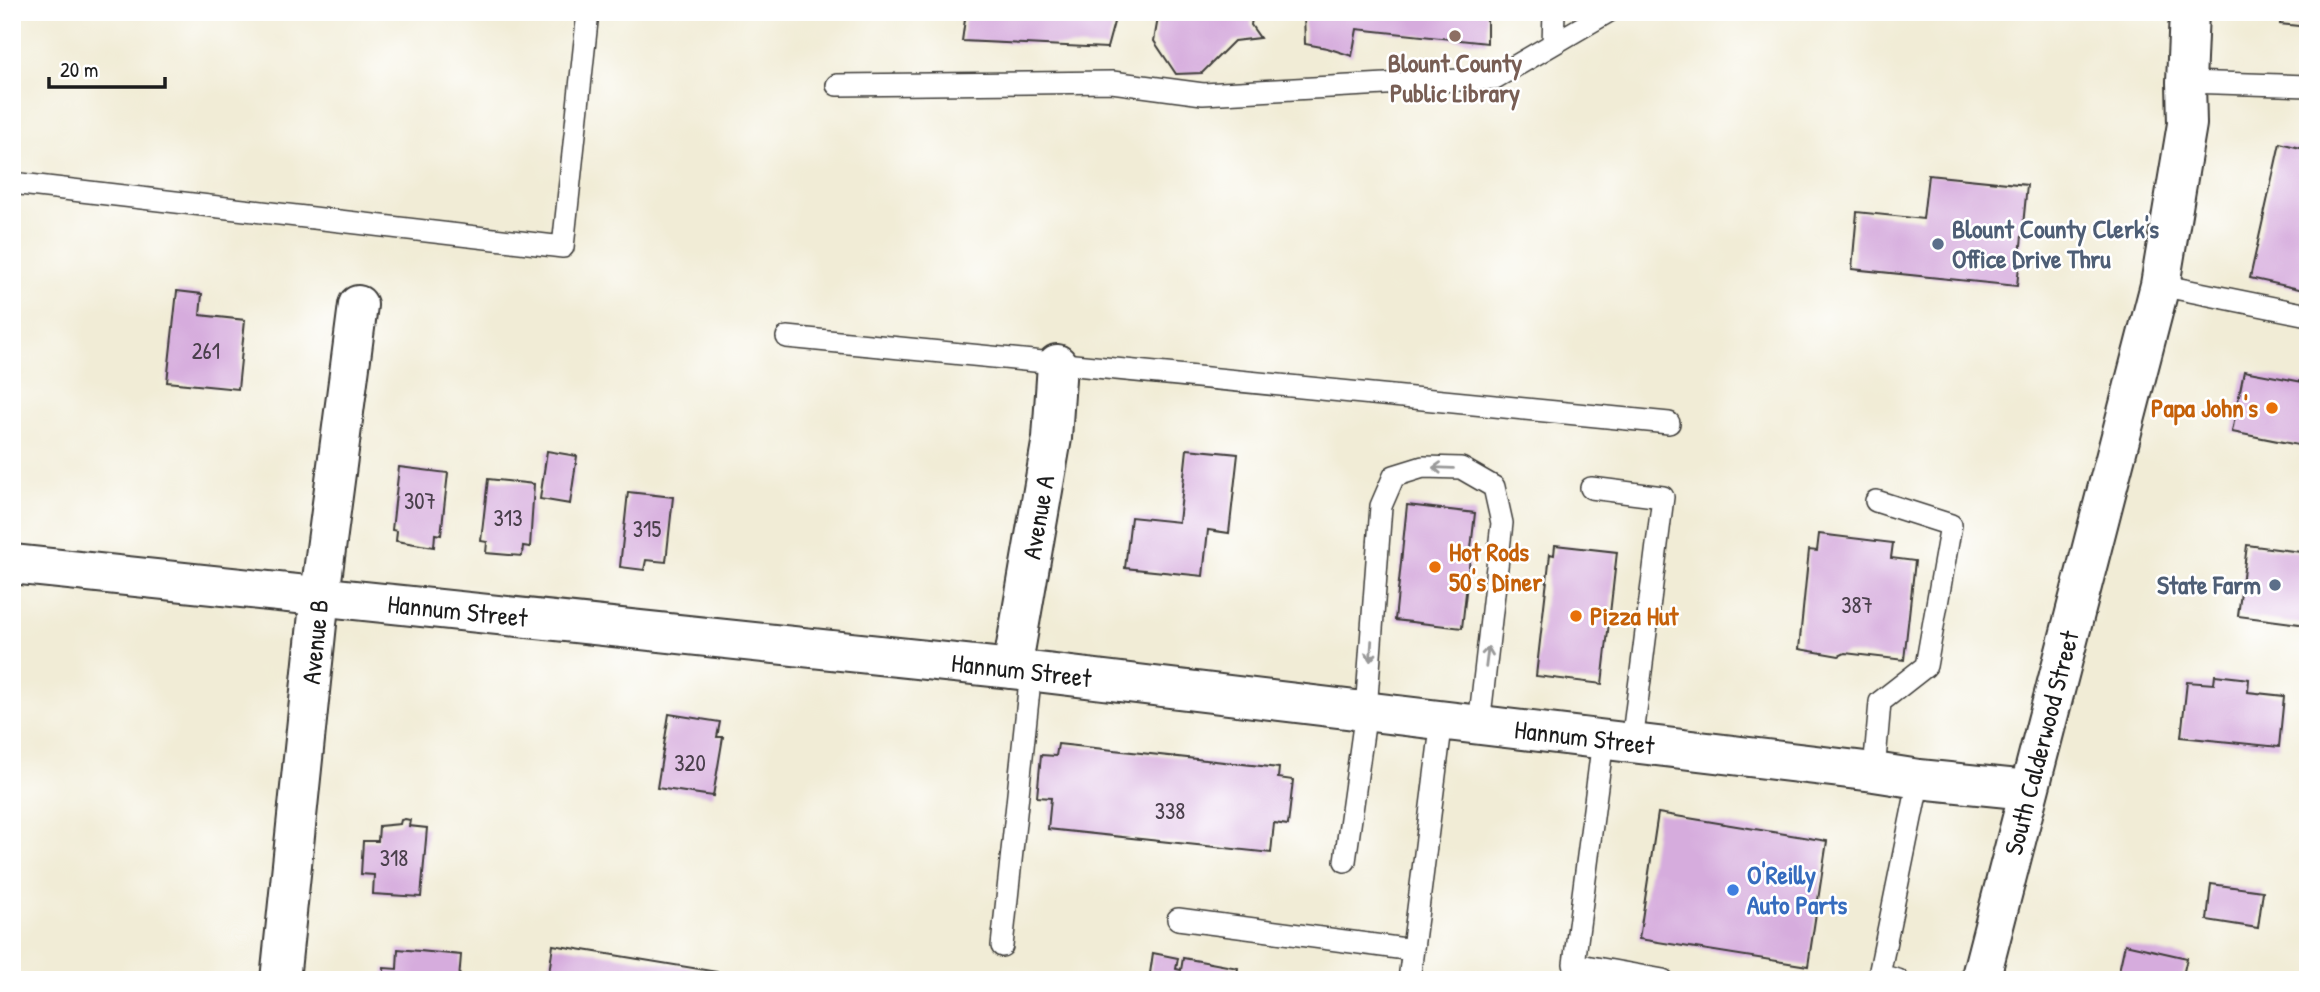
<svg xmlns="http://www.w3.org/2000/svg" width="2320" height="992" viewBox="0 0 2320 992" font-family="'Patrick Hand',sans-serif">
	<rect width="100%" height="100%" fill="#fff"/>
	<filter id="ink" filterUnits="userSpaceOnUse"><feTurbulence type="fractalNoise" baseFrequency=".0143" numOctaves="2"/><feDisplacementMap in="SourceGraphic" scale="14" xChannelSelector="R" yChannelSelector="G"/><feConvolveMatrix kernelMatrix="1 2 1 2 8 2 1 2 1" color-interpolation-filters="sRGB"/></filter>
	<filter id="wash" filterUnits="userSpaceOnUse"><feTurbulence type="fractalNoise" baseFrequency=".00686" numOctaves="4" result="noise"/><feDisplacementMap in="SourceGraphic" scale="28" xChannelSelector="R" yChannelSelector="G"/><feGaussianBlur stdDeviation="1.57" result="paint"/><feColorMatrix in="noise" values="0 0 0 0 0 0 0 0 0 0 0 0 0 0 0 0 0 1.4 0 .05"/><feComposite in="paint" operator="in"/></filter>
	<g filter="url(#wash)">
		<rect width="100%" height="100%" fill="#f1ecd6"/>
		<g id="blocks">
			<path fill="#d6acdd" d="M966 12H1122L1116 15 1107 48 962 41Z
				M1159 12H1253L1251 25 1260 38 1234 41 1202 73 1176 74 1154 41Z
				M1304 12H1487V43L1357 29 1352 56 1327 48 1305 44Z
				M2281 12H2308V27L2280 24Z
				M2280 143 2308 150V291L2250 278Z
				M1928 175 2027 185 2017 286 1852 269 1857 212 1923 219Z
				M177 291 202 294 200 315 245 320 238 389 167 382Z
				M2244 371 2308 383V447L2232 432Z
				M1187 449 1238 454 1229 533 1208 530 1203 576 1125 568 1131 517 1179 522Z
				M547 451 577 456 570 504 540 499Z
				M399 467 448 473 441 535 435 534 434 547 396 541 397 531 392 530Z
				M488 479 534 484 530 547 523 546 522 556 486 553 487 542 481 541Z
				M628 492 673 497 666 562 646 560 644 570 620 567Z
				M1407 505 1475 513 1462 628 1395 620Z
				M1819 534 1893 543 1891 558 1915 561 1904 660 1845 653 1839 656 1799 649 1809 550 1817 551Z
				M1555 545 1617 552 1602 684 1536 676 1550 554 1554 555Z
				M2247 545 2308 553V625L2238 616Z
				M2215 675 2249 679 2248 692 2284 696 2279 747 2181 737 2187 682 2214 684Z
				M669 714 720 722 717 737H723L713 796 657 788Z
				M1058 744 1279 768 1278 778 1293 780 1288 825 1274 823 1271 853 1048 829 1051 798 1037 797 1041 755 1056 756Z
				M1658 813 1827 841 1808 966 1639 939Z
				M405 819 410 820 409 826 427 828 421 897 373 894 374 875 361 874 363 841H378L379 826 400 824 401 820Z
				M2211 884 2263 891 2258 928 2207 920Z
				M2125 944 2187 958 2182 980H2117Z
				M553 945 754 978V980H548Z
				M398 949 461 955 459 980H384V968L397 969Z
				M1153 953 1178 958 1176 969 1181 970 1183 958 1238 968 1236 980H1149Z"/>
		</g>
	</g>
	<g filter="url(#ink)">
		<use href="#blocks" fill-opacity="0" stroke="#3c3b38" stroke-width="2"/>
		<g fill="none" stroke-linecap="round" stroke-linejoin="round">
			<g stroke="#3c3b38" stroke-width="24">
				<path id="service" d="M1553 44 1554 12
					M2186 82 2308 86
					M837 85 1112 82 1203 94 1495 78 1608 12
					M12 183 563 247 588 12
					M2160 285 2308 315
					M787 337 1669 423
					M1591 488 1663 497 1632 743
					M1603 740 1574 964 1663 980
					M1874 772 1880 702 1926 666 1951 525 1876 501
					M1345 861 1366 711 1381 506 1394 476 1423 467 1461 468 1494 487 1502 523 1479 725
					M1178 919 1413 950
					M1002 946 1031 671
					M1409 980 1442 720
					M1898 980 1879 975 1919 779"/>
			</g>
			<g stroke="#3c3b38" stroke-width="42">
				<g id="minor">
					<path id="s1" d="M12 564 1012 669 1874 772 1919 779 2028 790"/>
					<path id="s2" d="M1012 669 1052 438 1057 364"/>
					<path id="s3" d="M280 980 320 595 358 305"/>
				</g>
			</g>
			<g stroke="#3c3b38" stroke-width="42">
				<g id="secondary">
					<path id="s4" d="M1980 980 2160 285 2187 124 2186 82 2189 12"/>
				</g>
			</g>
			<use href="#service" stroke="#fff" stroke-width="21"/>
			<use href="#minor" stroke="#fff" stroke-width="38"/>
			<use href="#secondary" stroke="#fff" stroke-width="38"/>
		</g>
		<defs><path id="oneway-shaft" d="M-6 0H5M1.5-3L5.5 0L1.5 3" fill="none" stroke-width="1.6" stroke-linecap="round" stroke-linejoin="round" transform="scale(1.75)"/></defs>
		<g stroke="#999">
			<use href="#oneway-shaft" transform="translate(1443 468) rotate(-178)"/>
			<use href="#oneway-shaft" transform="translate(1371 651) rotate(94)"/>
			<use href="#oneway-shaft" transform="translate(1487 657) rotate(-83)"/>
		</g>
	</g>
	<circle fill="#8d6e63" stroke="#fff" stroke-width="2.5" cx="1455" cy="36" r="7"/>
	<g fill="#5c6f8a" stroke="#fff" stroke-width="2.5">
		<circle cx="1938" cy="244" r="7"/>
		<circle cx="2275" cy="585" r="7"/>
	</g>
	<g fill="#e8710a" stroke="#fff" stroke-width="2.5">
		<circle cx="2272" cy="408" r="7"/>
		<circle cx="1435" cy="567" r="7"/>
		<circle cx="1576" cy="616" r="7"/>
	</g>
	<circle fill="#3f7fe0" stroke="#fff" stroke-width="2.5" cx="1733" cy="890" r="7"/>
	<g text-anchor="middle" stroke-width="5" stroke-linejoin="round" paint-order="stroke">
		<g font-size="23" fill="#4a404c">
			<text x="206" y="359">261</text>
			<text x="420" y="509">307</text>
			<text x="508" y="526">313</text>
			<text x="647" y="537">315</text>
			<text x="1857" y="613">387</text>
			<text x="690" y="771">320</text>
			<text x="1170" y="819">338</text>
			<text x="394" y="866">318</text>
		</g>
		<g font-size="26" font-weight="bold" fill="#785e54" stroke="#fff">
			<text x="1455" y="72">Blount County<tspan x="1455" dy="30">Public Library</tspan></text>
		</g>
		<g font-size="26" font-weight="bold" fill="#4e5e75" stroke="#fff" text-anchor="start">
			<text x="1952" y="238">Blount County Clerk's<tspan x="1952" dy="30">Office Drive Thru</tspan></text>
			<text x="2261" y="594" text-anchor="end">State Farm</text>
		</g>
		<g font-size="26" font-weight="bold" fill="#c56008" stroke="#fff" text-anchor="start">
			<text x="2258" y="417" text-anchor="end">Papa John's</text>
			<text x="1449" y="561">Hot Rods<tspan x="1449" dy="30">50's Diner</tspan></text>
			<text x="1590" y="625">Pizza Hut</text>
		</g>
		<g font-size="26" fill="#1c1c1c" stroke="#fff">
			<text dy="9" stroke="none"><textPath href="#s2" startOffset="154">Avenue A</textPath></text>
			<text dy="9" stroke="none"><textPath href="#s1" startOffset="448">Hannum Street</textPath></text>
			<text dy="9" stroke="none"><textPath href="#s3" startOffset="340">Avenue B</textPath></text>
			<text dy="9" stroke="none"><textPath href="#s1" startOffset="1015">Hannum Street</textPath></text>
			<text dy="9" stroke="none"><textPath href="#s1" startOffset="1582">Hannum Street</textPath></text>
			<text dy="9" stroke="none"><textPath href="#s4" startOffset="245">South Calderwood Street</textPath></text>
		</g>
		<g font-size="26" font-weight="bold" fill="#366cbe" stroke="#fff" text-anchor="start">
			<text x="1747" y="884">O'Reilly<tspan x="1747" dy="30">Auto Parts</tspan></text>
		</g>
	</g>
	<rect width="2320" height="992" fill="none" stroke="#fff" stroke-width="42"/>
	<path d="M49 77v10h116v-10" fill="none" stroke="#1c1c1c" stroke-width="3.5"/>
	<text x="60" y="77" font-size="21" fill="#1c1c1c" stroke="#ffffff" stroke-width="5" paint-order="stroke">20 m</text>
</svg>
